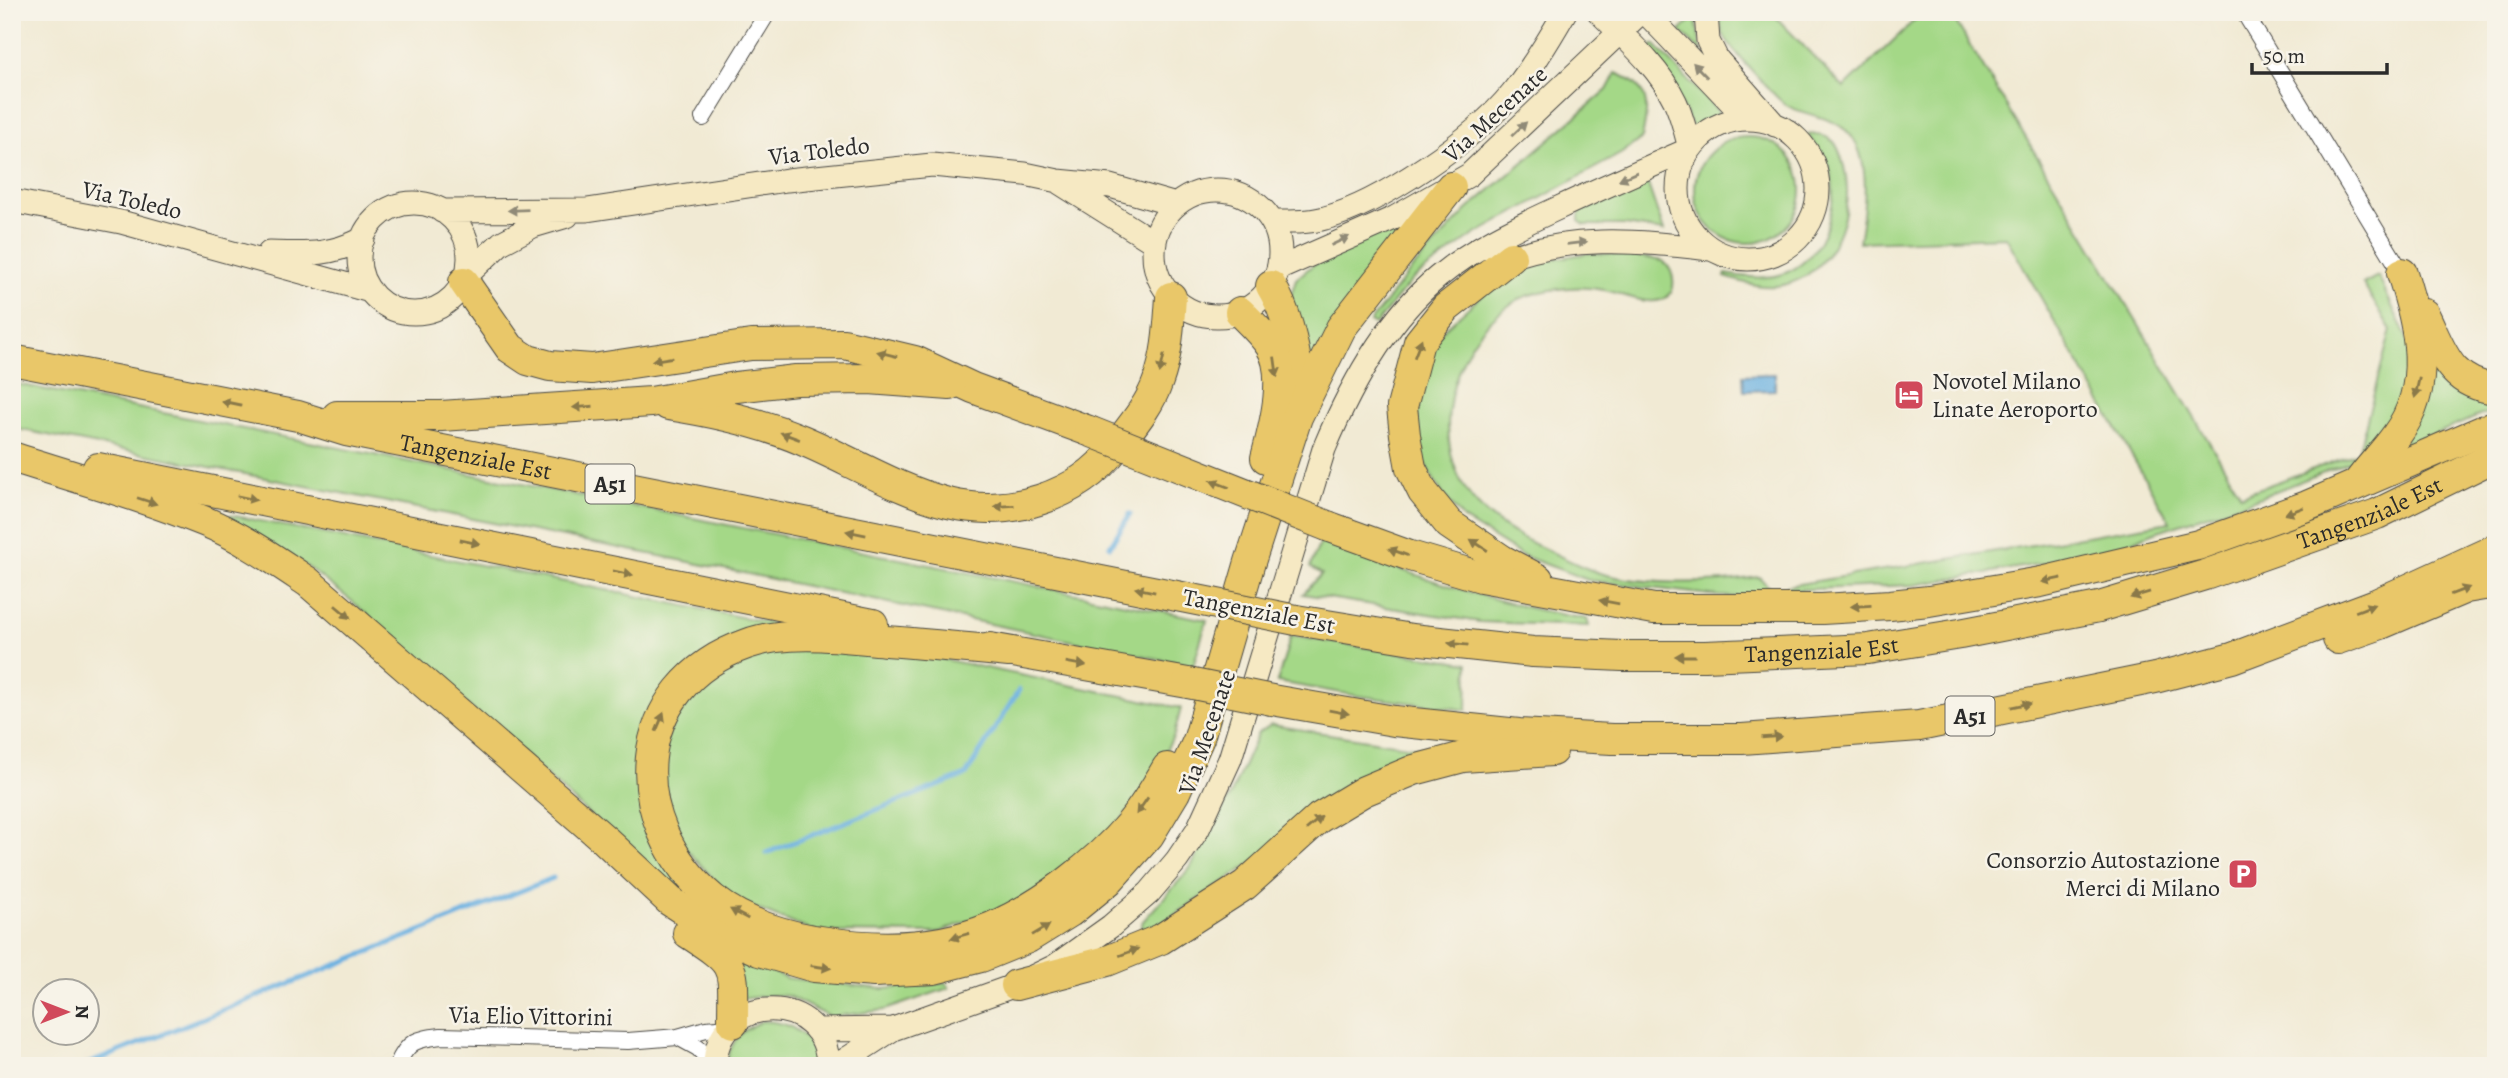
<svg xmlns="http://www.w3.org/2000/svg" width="2508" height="1078" viewBox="0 0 2508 1078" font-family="Alegreya,serif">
	<rect width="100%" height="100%" fill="#f7f3e8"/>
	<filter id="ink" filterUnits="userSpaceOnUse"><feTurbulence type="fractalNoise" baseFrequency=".0143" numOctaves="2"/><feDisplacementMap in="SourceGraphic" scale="14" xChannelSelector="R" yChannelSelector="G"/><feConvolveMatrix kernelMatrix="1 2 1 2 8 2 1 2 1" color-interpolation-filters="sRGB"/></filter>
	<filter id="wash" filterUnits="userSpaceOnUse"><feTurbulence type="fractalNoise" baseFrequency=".00686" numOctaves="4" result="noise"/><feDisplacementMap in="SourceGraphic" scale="28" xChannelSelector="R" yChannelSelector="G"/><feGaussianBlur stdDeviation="1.57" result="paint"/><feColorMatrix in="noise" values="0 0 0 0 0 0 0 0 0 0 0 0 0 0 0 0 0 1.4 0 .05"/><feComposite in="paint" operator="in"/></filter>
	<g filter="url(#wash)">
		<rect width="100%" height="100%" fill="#f1ead4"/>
		<path fill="#a4d887" stroke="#688259" stroke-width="2" d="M1720 12H1771L1844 88 1923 12H1950L2241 495 2358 453 2391 330 2363 284 2378 276 2410 345 2406 394 2370 451 2359 458 2253 500 2155 532 2120 546 2057 561 1914 585 1789 590 1787 586 2170 522 2006 237 1859 242C1865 208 1875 144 1837 124 1821 115 1801 114 1786 105 1778 100 1730 48 1725 38 1720 30 1720 21 1720 12Z
			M1695 17 1702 53 1680 31Z
			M1654 44 1716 109 1718 114 1715 118 1693 128 1650 48Z
			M1616 73C1651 87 1649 104 1642 138L1622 153 1474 235 1412 280 1375 325 1370 322 1411 270 1467 210 1607 90Z
			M1809 134C1818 135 1827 135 1834 142 1840 149 1842 159 1844 167 1856 211 1832 275 1783 285 1764 289 1744 283 1725 277L1726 274C1746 277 1771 281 1790 271 1824 254 1841 203 1829 167 1825 155 1816 146 1808 136Z
			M1695 190a53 53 0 1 1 106 0a53 53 0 1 1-106 0Z
			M1646 179 1664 231 1625 225H1585L1579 221V215L1582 210Z
			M1420 211 1307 366 1289 301 1296 279 1313 265Z
			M1590 253 1632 255 1663 261C1675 271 1679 294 1661 300 1644 305 1620 293 1604 290 1586 286 1569 287 1551 290 1538 292 1522 296 1511 304 1449 344 1424 446 1477 504 1495 524 1519 537 1543 548 1558 555 1574 564 1591 570 1636 587 1712 584 1759 577L1775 593 1774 598 1718 596 1588 580 1521 555 1463 519 1442 493 1428 470 1420 449 1417 421V378L1431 341 1501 278 1552 259Z
			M2433 362 2496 399V409L2401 448Z
			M12 383 1207 620 1193 666 670 558 12 428Z
			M230 515 786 626V629C763 634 735 637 715 649 632 695 622 797 676 869 686 882 696 894 709 903 790 962 925 967 1014 924 1052 906 1093 877 1121 846 1144 820 1161 787 1179 757 1173 772 1168 788 1160 801 1104 903 985 964 871 963 862 963 854 960 845 960 784 953 729 926 678 894L353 602 309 568 228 522Z
			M1321 540C1404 572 1499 606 1587 619L1589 626 1480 622 1303 594 1322 574 1310 567Z
			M1291 636 1468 663 1467 710 1359 696 1277 682Z
			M879 646 1181 708 1174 735 1143 793 1109 835 1030 898 937 933 815 932 732 899 677 839 660 773 664 744 685 695 752 652Z
			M1271 725 1432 750 1403 762 1143 936 1141 925 1143 921 1189 870 1232 792 1258 733Z
			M726 950 786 978 883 989 947 983 949 988 885 1010 837 1016 836 1020 788 996 772 995 743 999Z
			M762 1021C789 1021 816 1035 815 1066H726C730 1042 740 1030 762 1021Z"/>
		<path fill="#6ab1e1" stroke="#4a6e86" stroke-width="2" d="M1775 374V390L1744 391 1743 375Z"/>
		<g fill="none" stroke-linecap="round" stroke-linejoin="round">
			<path stroke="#6ab1e1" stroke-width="5" d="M1110 546 1130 514
				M766 853 966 775 1019 690
				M83 1066 553 878"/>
		</g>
	</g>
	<g filter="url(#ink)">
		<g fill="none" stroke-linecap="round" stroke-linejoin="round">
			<g stroke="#494844" stroke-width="18">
				<path id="street" d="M2244 12 2402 273
					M703 118 768 12
					M678 1037 698 1048 715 1066
					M397 1066C407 1041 416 1039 441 1036L628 1041 678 1037 706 1029 729 1027"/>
			</g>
			<g stroke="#494844" stroke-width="25">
				<path id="secondary" d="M1645 12 1747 119
					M1706 12 1708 41 1717 59 1775 125
					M1678 189a70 70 0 1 1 140 0a70 70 0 1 1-140 0Z
					M1060 183 1155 243
					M1154 253a63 63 0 1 1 126 0a63 63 0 1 1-126 0Z
					M12 201 121 222 370 291
					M359 258a55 55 0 1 1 110 0a55 55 0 1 1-110 0Z
					M442 211 587 210 787 180 932 165 1025 174 1058 181 1110 186 1176 205
					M1272 222C1289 222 1308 223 1325 218 1380 204 1476 138 1512 93 1532 68 1549 40 1565 12
					M269 253C307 254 329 256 363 239
					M1495 264C1563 233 1638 241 1710 249
					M1278 269 1394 218 1469 175 1641 12
					M466 276 501 243 533 226 567 216
					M816 1030 893 1029
					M715 1066C715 991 828 991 828 1066
					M836 1066 893 1029 1016 985 1055 966 1111 926 1149 893 1177 860 1198 829 1230 759 1324 449C1350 387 1386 320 1438 277 1473 248 1513 229 1554 210 1599 189 1644 169 1690 149 1686 133 1682 116 1675 101 1658 66 1626 39 1599 12"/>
			</g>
			<g stroke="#494844" stroke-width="32">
				<g id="highway">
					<path d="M1511 257 1446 308 1419 342 1402 407 1405 435 1411 468 1423 492 1449 524 1502 560 1538 579"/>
					<path d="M464 282 510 348 528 360 550 366 592 369 751 345 844 344 915 361 973 388 1089 431"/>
					<path d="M1271 286C1288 314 1295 349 1299 382"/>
					<path d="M1240 312C1250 322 1262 333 1270 345 1289 373 1274 427 1266 458"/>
					<path d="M2424 314C2442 351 2449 384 2496 389"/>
					<path id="s1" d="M12 360 298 416 346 431 1212 603"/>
					<path d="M668 405C713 412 760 422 802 440 850 460 897 490 948 503 1010 518 1077 497 1115 448 1131 427 1150 405 1158 381 1168 354 1169 324 1171 297"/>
					<path d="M337 416H441L651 402 736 387 796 380 869 379 950 385"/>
					<path d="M12 457C77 478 143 496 206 522 242 537 275 560 308 582L605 840 670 901 716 931 759 951 814 967 874 972 934 969 981 957 1028 938 1070 912 1108 881 1149 835 1175 792 1199 738 1250 562 1297 417 1341 328 1451 187"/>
					<path d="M98 468 873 624"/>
					<path d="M2358 483C2370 466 2384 453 2396 436 2434 385 2419 328 2402 273"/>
					<path d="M1330 527 1410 556 1481 577 1654 609H1822L1890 605 1929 601 2041 582 2198 545 2307 506 2496 425"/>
					<path id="s2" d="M1296 620 1412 639 1533 652 1622 656H1705L1868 649 1960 634 2099 607 2205 575 2377 514 2496 456"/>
					<path d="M2338 639 2381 624 2466 588 2496 583"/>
					<path d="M990 648 1188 683"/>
					<path d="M1009 652C968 648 927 644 886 641 844 637 788 629 747 644 627 686 622 822 713 899 744 924 788 937 827 942 881 950 940 949 992 927 1041 906 1096 864 1130 824 1144 807 1156 787 1167 768"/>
					<path d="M1272 700 1394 721 1519 734 1612 739H1742L1919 726 2155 678 2232 658 2376 604 2496 549"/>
					<path d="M688 933C739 966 733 965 733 1023"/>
					<path d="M1016 985 1107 961 1161 939 1245 885 1319 818 1364 791 1414 770 1463 757 1552 751"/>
				</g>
			</g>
			<use href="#street" stroke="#fff" stroke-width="16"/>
			<use href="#secondary" stroke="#f6e9c3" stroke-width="23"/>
			<use href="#highway" stroke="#e9c769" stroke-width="30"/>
			<g stroke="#494844" stroke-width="32" stroke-linecap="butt">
				<path id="highway-bridge" d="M1089 431 1330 527
					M1212 603 1296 620
					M1188 683 1272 700"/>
			</g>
			<use href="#highway-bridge" stroke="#e9c769" stroke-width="30"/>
		</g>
		<defs><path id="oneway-solid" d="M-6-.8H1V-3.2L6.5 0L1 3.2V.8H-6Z" transform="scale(1.75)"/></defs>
		<g fill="#908a77">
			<use href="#oneway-solid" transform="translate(1700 70) rotate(-134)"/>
			<use href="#oneway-solid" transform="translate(1519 129) rotate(-43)"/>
			<use href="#oneway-solid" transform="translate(1628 176) rotate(157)"/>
			<use href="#oneway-solid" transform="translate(518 210) rotate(178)"/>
			<use href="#oneway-solid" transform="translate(1340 241) rotate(-26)"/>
			<use href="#oneway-solid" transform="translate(1577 243) rotate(-7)"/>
		</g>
		<g fill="#8a794a">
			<use href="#oneway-solid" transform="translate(1418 348) rotate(-69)"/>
			<use href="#oneway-solid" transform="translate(887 354) rotate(-166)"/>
			<use href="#oneway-solid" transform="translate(662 359) rotate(171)"/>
			<use href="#oneway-solid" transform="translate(1162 364) rotate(103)"/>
			<use href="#oneway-solid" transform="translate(1276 367) rotate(82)"/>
			<use href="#oneway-solid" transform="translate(2417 388) rotate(103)"/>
			<use href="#oneway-solid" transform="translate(231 403) rotate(-169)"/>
			<use href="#oneway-solid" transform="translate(583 407) rotate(176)"/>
			<use href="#oneway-solid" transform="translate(790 436) rotate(-160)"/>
			<use href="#oneway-solid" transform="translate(1220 484) rotate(-159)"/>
			<use href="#oneway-solid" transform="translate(247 498) rotate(11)"/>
			<use href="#oneway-solid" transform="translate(147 501) rotate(18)"/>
			<use href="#oneway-solid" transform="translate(1004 506) rotate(177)"/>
			<use href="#oneway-solid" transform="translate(2294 511) rotate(159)"/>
			<use href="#oneway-solid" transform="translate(856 533) rotate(-169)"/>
			<use href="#oneway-solid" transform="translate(470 542) rotate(11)"/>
			<use href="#oneway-solid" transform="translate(1479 545) rotate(-147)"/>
			<use href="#oneway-solid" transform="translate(1398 552) rotate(-160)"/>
			<use href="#oneway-solid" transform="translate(623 573) rotate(11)"/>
			<use href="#oneway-solid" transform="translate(2052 580) rotate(168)"/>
			<use href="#oneway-solid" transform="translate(1145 590) rotate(-169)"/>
			<use href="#oneway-solid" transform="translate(2460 591) rotate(-21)"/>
			<use href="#oneway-solid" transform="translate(2140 595) rotate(163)"/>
			<use href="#oneway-solid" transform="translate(1609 602) rotate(-170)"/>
			<use href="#oneway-solid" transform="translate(1861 606) rotate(177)"/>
			<use href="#oneway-solid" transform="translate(2365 608) rotate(-21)"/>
			<use href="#oneway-solid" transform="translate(343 612) rotate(40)"/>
			<use href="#oneway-solid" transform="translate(1458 644) rotate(-174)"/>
			<use href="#oneway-solid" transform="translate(1685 656) rotate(180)"/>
			<use href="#oneway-solid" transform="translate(1076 664) rotate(10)"/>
			<use href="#oneway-solid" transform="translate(2021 705) rotate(-11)"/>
			<use href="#oneway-solid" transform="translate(1339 712) rotate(10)"/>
			<use href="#oneway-solid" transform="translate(660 722) rotate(-67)"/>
			<use href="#oneway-solid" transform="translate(1772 737) rotate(-4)"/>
			<use href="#oneway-solid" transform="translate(1142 806) rotate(125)"/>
			<use href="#oneway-solid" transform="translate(1314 823) rotate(-40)"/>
			<use href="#oneway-solid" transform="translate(739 914) rotate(-152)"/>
			<use href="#oneway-solid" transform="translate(1041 930) rotate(-31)"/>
			<use href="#oneway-solid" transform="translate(960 936) rotate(164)"/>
			<use href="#oneway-solid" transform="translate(1129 952) rotate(-21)"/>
			<use href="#oneway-solid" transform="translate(821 967) rotate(8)"/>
		</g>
	</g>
	<defs>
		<g id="hotel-square" transform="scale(1.575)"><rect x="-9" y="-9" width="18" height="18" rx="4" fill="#d1495b" stroke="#f7f3e8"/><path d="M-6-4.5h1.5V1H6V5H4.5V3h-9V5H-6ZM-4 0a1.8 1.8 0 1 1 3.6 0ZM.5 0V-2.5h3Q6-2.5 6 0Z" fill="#fff"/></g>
		<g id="parking-square" transform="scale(1.575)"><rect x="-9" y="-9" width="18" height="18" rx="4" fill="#d1495b" stroke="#f7f3e8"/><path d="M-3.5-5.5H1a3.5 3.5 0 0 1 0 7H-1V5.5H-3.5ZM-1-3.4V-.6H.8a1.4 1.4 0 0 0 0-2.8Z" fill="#fff"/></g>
	</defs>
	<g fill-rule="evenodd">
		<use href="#hotel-square" x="1909" y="395"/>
		<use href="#parking-square" x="2243" y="874"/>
	</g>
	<g text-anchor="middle" stroke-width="5" stroke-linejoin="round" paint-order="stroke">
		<g fill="#f7f3e8" stroke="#686764" stroke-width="2">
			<rect x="585.5" y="464.5" width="49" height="39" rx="5"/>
			<rect x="1945.5" y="696.5" width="49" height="39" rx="5"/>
		</g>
		<g font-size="23" font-weight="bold" fill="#2b2b2b">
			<text x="610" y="492">A51</text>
			<text x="1970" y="724">A51</text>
		</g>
		<g font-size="24" fill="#2b2b2b" stroke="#f7f3e8">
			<text transform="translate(1495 114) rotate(-42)" y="8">Via Mecenate</text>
			<text transform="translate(819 151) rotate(-7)" y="8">Via Toledo</text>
			<text transform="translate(132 200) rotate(13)" y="8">Via Toledo</text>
			<text dy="8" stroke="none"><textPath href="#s1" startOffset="474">Tangenziale Est</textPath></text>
			<text dy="8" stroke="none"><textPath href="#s2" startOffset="1096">Tangenziale Est</textPath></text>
			<text transform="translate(1259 611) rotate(11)" y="8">Tangenziale Est</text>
			<text dy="8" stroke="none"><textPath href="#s2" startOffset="528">Tangenziale Est</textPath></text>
			<text transform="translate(1207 732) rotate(-71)" y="8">Via Mecenate</text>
			<text transform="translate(531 1016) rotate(1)" y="8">Via Elio Vittorini</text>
		</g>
		<g font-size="24" fill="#2b2b2b" stroke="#f7f3e8" text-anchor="start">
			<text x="1932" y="389">Novotel Milano<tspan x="1932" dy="28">Linate Aeroporto</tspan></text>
			<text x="2220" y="868" text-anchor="end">Consorzio Autostazione<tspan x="2220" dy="28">Merci di Milano</tspan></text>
		</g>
	</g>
	<rect width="2508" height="1078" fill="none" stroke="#f7f3e8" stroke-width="42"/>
	<g transform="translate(66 1012) rotate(90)"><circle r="33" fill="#f7f3e8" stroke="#a5a39c" stroke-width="2"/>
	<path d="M0-5L12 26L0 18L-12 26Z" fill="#d1495b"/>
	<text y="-10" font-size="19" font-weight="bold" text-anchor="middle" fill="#2b2b2b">N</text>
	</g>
	<path d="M2252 63v10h135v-10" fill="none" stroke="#2b2b2b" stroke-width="3.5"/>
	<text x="2263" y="63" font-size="21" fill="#2b2b2b" stroke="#f7f3e8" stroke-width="5" paint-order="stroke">50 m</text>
</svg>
